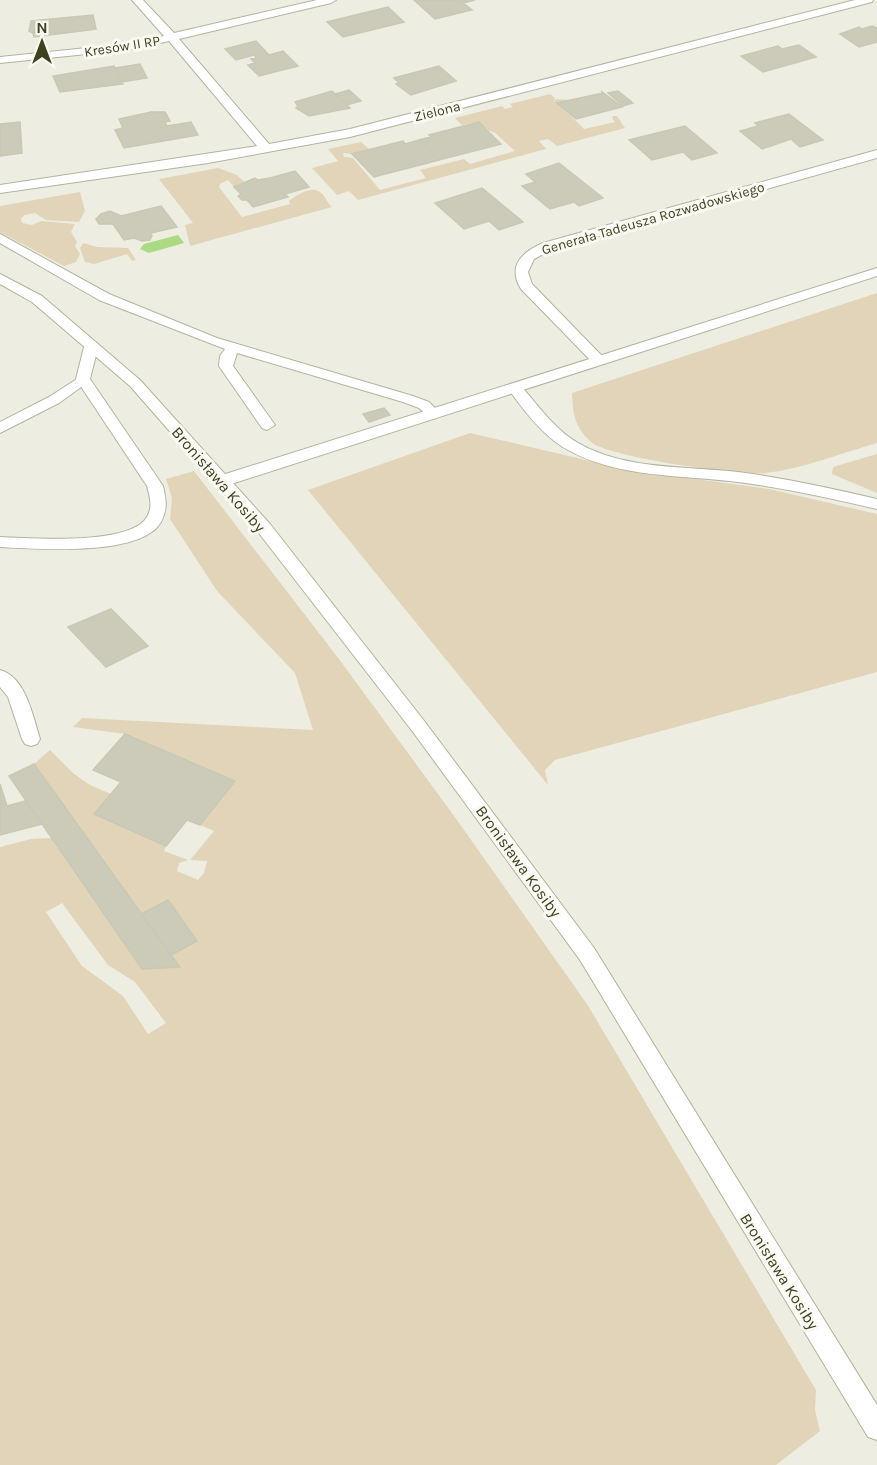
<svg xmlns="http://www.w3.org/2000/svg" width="877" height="1465" viewBox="0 0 877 1465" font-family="Karla,sans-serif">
	<rect width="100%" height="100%" fill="#eeede2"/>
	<path fill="#e2d4b8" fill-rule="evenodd" d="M550 94 555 98 553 103 556 99 569 100 558 103 584 129 615 122 612 118 613 116H617L625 128 557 146 548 139 539 141 546 149 358 200 349 191 337 195 312 168 338 161 328 149 361 142 369 149 352 154 343 153 344 157 353 158 380 190 426 178 420 170 464 159 470 164 515 151 495 133 488 130 479 122 462 125 455 118 502 106 505 109 513 107 510 104Z
		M218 168 237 175 245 183 234 187 228 180 220 184 219 187 242 217 290 204 289 201C295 196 312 185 320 192 325 195 327 203 332 207L190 246 185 225 193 223 159 179Z
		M80 192 85 211 79 222 46 220 35 213 24 215 21 219 22 223 32 225 41 221 75 224 71 232 77 242 75 246 80 254 76 262 64 266 0 232V206Z
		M83 243 97 247 128 248 136 260 132 261 127 254 94 264 85 262 80 248Z
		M877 293V443C842 453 802 469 766 473 741 476 607 457 591 442 574 426 573 414 572 393Z
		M470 433 603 464 651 473 769 489 877 514V672L555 760 545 770 548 785 308 490Z
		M877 454V493L832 474 833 467Z
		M194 471 339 659 452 813 587 1004 816 1390 815 1410 820 1431 776 1465H0V847L31 839 51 838 142 969 179 967 171 955 197 940 168 900 141 914 34 764 50 750 73 773 90 785 111 794 94 814 166 846 164 851 188 860 179 863 177 871 198 880 204 873 207 861 190 860 214 831 200 825 235 781 125 734 73 727 82 718 313 730 295 673 217 591 170 519 172 498 166 479ZM62 903 108 965 135 982 166 1023 148 1034 123 996 82 966 46 912Z"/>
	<path fill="#abda83" d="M178 235 184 243 149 253 140 249 144 244Z"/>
	<path fill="#cccbba" stroke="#c9c8b3" stroke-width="1.5" d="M414 0H475L463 3 472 10 435 19Z
		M388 7 404 22 343 37 327 22Z
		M93 15 96 29 34 37 33 33 29 31 31 21Z
		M872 26 877 28V42L859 47 840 34 859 27 862 29Z
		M256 41 269 55 283 51 298 66 259 76 248 65 255 63 251 59 257 58 254 55 236 60 225 49Z
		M799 45 816 57 763 72 741 56 778 46 782 49Z
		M140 64 147 78 122 82 115 68Z
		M114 66 123 84 60 92 53 76Z
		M439 66 456 81 411 95 396 84 399 83 394 78Z
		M349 90 361 101 347 105 335 94Z
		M332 91 350 108 309 116 296 108 298 106 295 102Z
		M601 91 622 107 576 119 557 103 603 93Z
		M618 91 633 103 623 106 608 93Z
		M151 112H165L170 121 165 122 167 126 191 122 198 135 124 148 115 130 123 128 119 119Z
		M789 114 823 140 800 147 791 139 762 149 740 131 758 126 755 123Z
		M20 122 22 153 0 156V124Z
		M479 122 501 144 439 160 419 140 431 137 429 135Z
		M685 126 717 153 692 160 683 152 652 160 629 140Z
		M419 140 439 160 374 177 352 154 403 141 405 144Z
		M559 163 603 198 579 206 574 202 550 209 522 186 535 182 526 174Z
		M295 171 309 187 285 194 288 197 253 207 247 200H242L238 196 241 194 234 187 255 178 258 180 270 178Z
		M482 188 523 222 499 230 489 221 464 229 435 203Z
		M161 206 177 227 151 233 152 236 150 240 142 241 134 238 124 240 113 224H99L96 219 101 214 110 211 121 216Z
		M384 408 390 415 369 422 363 414Z
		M111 609 148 646 106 667 68 627Z
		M125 734 235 781 200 825 187 820 166 846 94 814 121 782 93 770Z
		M34 764 171 955 180 967 142 969 9 776Z
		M0 784 7 806 25 801 42 824 0 835Z
		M168 900 197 941 171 955 141 914Z"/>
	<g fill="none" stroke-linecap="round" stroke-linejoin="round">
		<g stroke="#b2b3a0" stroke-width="2">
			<path id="lane" d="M877 150V158L553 249 534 259 528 272 532 284 604 358 606 361 604 364H594L521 289C507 266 522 252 543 243Z
				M0 234 109 294 217 338 413 396 429 402 441 414 434 419 429 417 419 408 403 402 237 353 233 366 275 425 267 430 262 428 219 366 220 356 225 349 99 300 0 243Z
				M83 375 88 376 90 379 88 382 59 403 0 433V422L49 397Z
				M515 384 520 385C538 405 554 429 578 443 625 470 686 466 738 472 785 478 831 488 877 499V509C831 498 785 488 738 482 682 475 618 478 568 450 544 437 523 410 508 388Z"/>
		</g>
		<g stroke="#b2b3a0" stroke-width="2">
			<path id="street" d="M132 0H143L174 33 317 0H336L331 3 179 39 269 144 350 129 855 0H873L872 2 350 137 208 163 0 193V185L257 146 169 41 135 49 0 63V57L135 43 164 36Z
				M877 268V276L228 485 222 486 214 481 216 477Z
				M91 343 98 347 90 379 163 486C166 499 168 509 161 522 142 557 35 549 0 547V537C30 538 130 546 147 517 153 507 150 497 147 486L76 379 84 347Z
				M0 670C26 677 33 717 40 739L37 744 31 746 25 744 22 739 8 697 0 687Z"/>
		</g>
		<g stroke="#b2b396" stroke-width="2">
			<path id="secondary" d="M0 274 42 296 140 380 270 524 425 722 594 948 877 1405V1440L868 1437 580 960 413 732 258 532 130 386 32 302 0 284Z"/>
		</g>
		<use href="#lane" fill="#fff" fill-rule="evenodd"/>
		<use href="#street" fill="#fff" fill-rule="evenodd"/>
		<use href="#secondary" fill="#fff" fill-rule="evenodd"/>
	</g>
	<g text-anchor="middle" stroke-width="6" stroke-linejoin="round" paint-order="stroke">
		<g font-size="14" fill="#3e421f" stroke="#faf9f3">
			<text transform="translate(122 46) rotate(-9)" y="5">Kresów II RP</text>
			<text transform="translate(437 111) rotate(-14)" y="5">Zielona</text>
			<text transform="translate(653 218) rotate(-16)" y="5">Generała Tadeusza Rozwadowskiego</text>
		</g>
		<g font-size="16" fill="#3e421f" stroke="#faf9f3">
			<text transform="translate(219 479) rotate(49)" y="6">Bronisława Kosiby</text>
			<text transform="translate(519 861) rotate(54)" y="6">Bronisława Kosiby</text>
			<text transform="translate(780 1271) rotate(58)" y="6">Bronisława Kosiby</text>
		</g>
	</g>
	<g transform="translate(42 42)" stroke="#faf9f3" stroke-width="4.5" paint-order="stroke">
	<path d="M0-4.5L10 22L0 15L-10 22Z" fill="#3e421f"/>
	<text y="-9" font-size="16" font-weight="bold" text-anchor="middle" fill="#3e421f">N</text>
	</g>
</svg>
